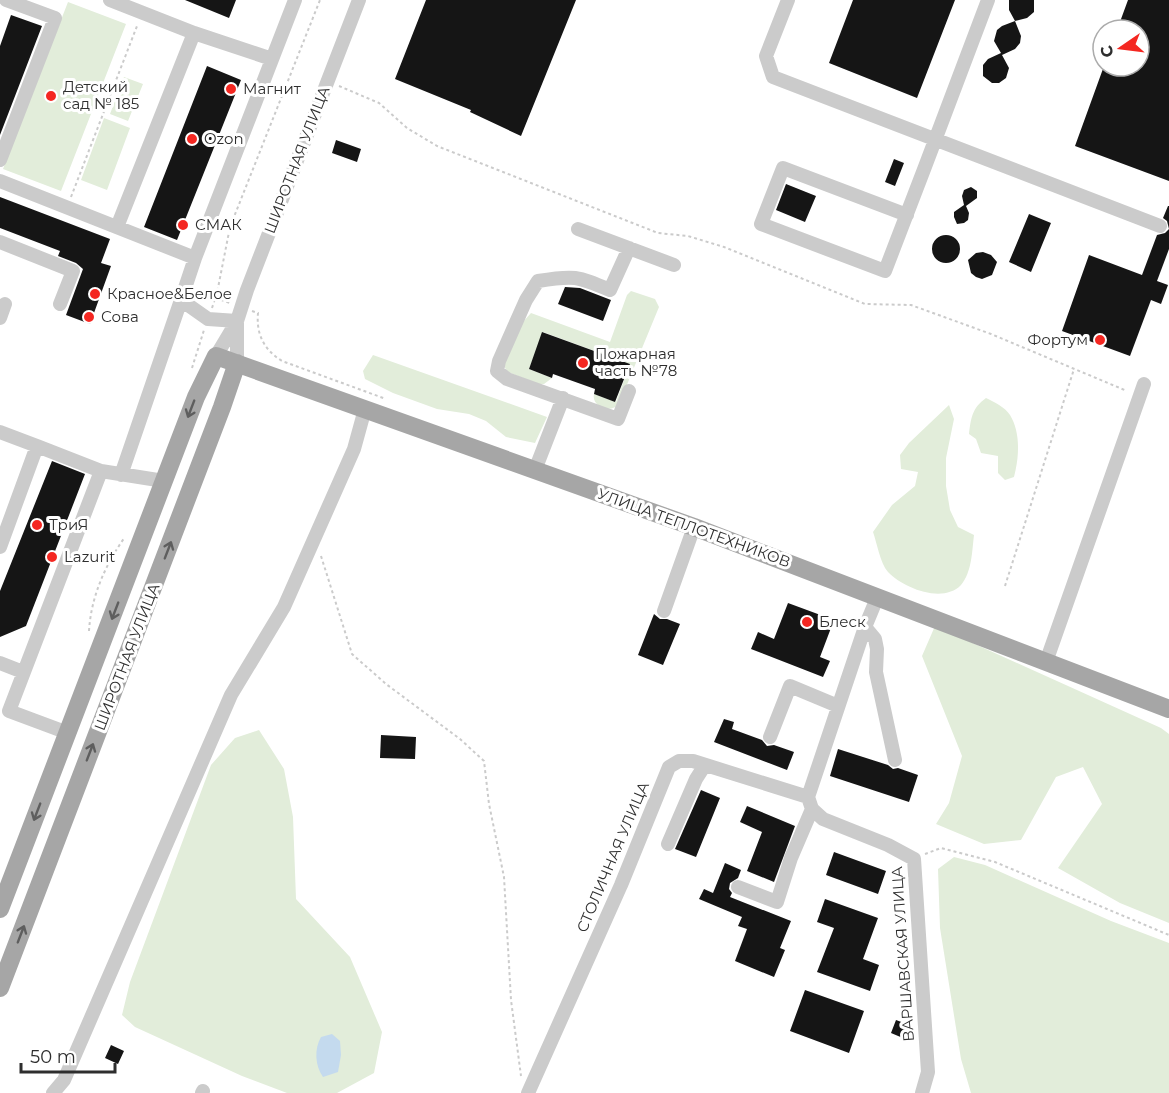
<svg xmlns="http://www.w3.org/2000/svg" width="1169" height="1093" viewBox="0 0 1169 1093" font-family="Montserrat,sans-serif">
	<rect width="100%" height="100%" fill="#fff"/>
	<path fill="#e2edda" d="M68 2 126 24 61 191 3 169Z
		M124 77 143 84 128 121 110 114Z
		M104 118 130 128 107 190 81 180Z
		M631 291 655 299 659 307 619 404C611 414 591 407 594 394L616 402 630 364 543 332 529 369 552 378 544 384H538L508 372 505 368 504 362 522 323 531 313 610 342 627 295Z
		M373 355 547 417 535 443 506 437 486 421 469 414 437 409 393 393 365 379 363 371Z
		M986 398C994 402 1005 407 1010 415 1021 433 1019 458 1014 477L1005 480 998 473V456L981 453 976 439 969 434C971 418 972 408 986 398Z
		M949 405 954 419 946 458V486L950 510 958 527 974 535C972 551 972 572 961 585 943 604 903 588 888 572 880 563 877 543 873 532L892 505 915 486 918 472 901 469 900 455 909 443Z
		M935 626 1161 728 1169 734V923L1120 903 1058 868 1102 804 1083 767 1056 777 1021 840 984 844 936 824 949 803 962 756 922 656Z
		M259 730 284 769 293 817 296 899 350 957 382 1032 374 1073 337 1093H287L242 1076 135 1027 122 1015 130 982 211 765 235 738Z
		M954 857 985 865 1111 921 1169 943V1093H971L961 1059 940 928 938 869Z"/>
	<path fill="#c4daee" d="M332 1034 340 1041 341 1055 338 1072 323 1077C315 1066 314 1049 321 1037Z"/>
	<path fill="#151515" d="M185 0H236L229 18Z
		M426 0H576L521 136 470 112 471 110 395 79Z
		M853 0H955L917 98 829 63Z
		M1009 0H1034V12L1027 18 1015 21 1009 10Z
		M1128 0H1169V181L1075 146 1104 66H1139V30H1117Z
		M11 15 42 26 0 135V46Z
		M1015 21 1021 36 1020 43 1015 49 1002 55 1009 68 1006 78 999 83H992L983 76V65L988 59 1001 53 994 41 997 30 1002 26Z
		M207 66 241 80 177 240 144 227Z
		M336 140 361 149 357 162 332 153Z
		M894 159 904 163 895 186 885 182Z
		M786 184 816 196 805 222 776 210Z
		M971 187 977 191V198L966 206 969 213 968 220 964 223 957 224 954 217V212L964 205 962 196 964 190Z
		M0 197 110 239 101 263 111 266 90 324 66 315 83 269 76 263 58 256 60 251 0 228Z
		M1168 206H1169V249L1157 281 1168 285 1161 304 1151 300 1130 356 1062 331 1089 255 1142 275 1157 235 1165 233 1169 229 1167 221 1163 218Z
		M1029 214 1051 223 1031 272 1009 262Z
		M932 249a14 14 0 1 1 28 0a14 14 0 1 1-28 0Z
		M983 252 991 255 997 262 992 275 982 279 976 277 971 273 968 260 976 253Z
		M565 287 580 288 611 300 603 321 558 304Z
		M542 332 630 364 615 402 594 394 595 389 553 374 552 378 529 369Z
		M52 461 85 474 26 626 0 637V591Z
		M788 603 834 620 820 657 830 661 823 677 751 649 758 632 774 639Z
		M654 614 660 619H667L680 624 663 665 638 655Z
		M724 719 734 722 732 729 762 740 767 746 774 745 794 752 787 770 714 742Z
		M381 735 416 737 415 759 380 758Z
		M838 749 888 765 893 769 898 768 918 775 909 802 830 776Z
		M701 790 720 798 696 857 675 849Z
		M747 806 795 826 774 882 747 871 762 832 740 822Z
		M834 852 886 871 878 894 826 875Z
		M725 863 741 870 738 878 730 883 729 889 732 893 730 897 791 921 780 948 785 950 774 977 735 961 747 929 738 926 742 917 699 899 704 889 713 893Z
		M825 899 878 918 863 959 879 965 870 991 817 972 834 928 817 922Z
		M805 990 864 1011 849 1053 790 1031Z
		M896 1020 915 1027 910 1041 891 1033Z
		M111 1045 124 1051 118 1064 105 1058Z"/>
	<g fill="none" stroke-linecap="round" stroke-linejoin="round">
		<path stroke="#cbcbcb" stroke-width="2" stroke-dasharray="3 3" stroke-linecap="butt" d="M339 86 379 103 407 128 437 146 658 233 688 236 724 247 865 304 911 305 991 334 1127 391
			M71 197 137 26
			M215 298 230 303
			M212 308 217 293 230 227 320 0
			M252 311 258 313C256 334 264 350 282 361L386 399
			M192 368 204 330
			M321 556 352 654 386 684 460 739 484 761 489 804 504 877 511 1000 521 1076
			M1005 586 1074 369
			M89 631C91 597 105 565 125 537
			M925 854 941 848 995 862 1169 935"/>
		<path stroke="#cbcbcb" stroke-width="14" d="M110 0 194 33 272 59
			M788 0 766 56 773 77 1160 226
			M0 160 55 18 6 0
			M0 181 195 258 181 300 208 319 237 321
			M907 215 783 168 761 224 885 271C920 181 954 90 988 0
			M117 227 194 33
			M578 229 674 265
			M0 242 73 271 60 304
			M629 248 610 290C577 276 574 275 538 281L526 300 499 361 497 371 507 379 618 419 629 391
			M195 258 295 0
			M0 318 5 304
			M216 356 237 321 247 290 359 0
			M237 363V323
			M0 432 37 446
			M535 470 563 398
			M121 475 181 300
			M0 547 37 446 101 471
			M877 598 865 627 808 797 812 809 823 819 888 845 914 859 928 1072 922 1093
			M664 611 694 527
			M865 627 875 639 877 649 876 672 895 760
			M1046 662 1144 384
			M0 663 23 672
			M68 733 9 711 101 471 164 481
			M770 737 790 686 838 706
			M668 844 696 779 705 765
			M738 887 777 902 791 858 812 809
			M53 1093 64 1080 231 695 284 607 354 449 365 409
			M202 1093 203 1091
			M528 1093 621 885 669 767 679 761H693L808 797"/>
		<path stroke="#a6a6a6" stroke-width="18" d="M0 909 196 397 216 356 694 527 1169 709
			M0 988 222 407 237 363"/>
	</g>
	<defs><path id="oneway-shaft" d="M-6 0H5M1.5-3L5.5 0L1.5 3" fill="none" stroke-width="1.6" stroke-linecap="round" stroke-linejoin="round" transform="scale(1.5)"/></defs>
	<g stroke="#5e5e5e">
		<use href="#oneway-shaft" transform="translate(191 409) rotate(111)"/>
		<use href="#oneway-shaft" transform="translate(168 550) rotate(-69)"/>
		<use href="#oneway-shaft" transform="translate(115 611) rotate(111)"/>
		<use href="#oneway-shaft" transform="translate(90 752) rotate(-69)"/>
		<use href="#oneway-shaft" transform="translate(37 812) rotate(111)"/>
		<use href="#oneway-shaft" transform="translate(21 934) rotate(-69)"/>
	</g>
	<g fill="#f42721" stroke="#fff" stroke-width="2">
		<circle cx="231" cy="89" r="6"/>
		<circle cx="51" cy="96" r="6"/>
		<circle cx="192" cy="139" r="6"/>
		<circle cx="183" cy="225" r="6"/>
		<circle cx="95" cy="294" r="6"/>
		<circle cx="89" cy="317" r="6"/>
		<circle cx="1100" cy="340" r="6"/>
		<circle cx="583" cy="363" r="6"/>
		<circle cx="37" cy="525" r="6"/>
		<circle cx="52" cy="557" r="6"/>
		<circle cx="807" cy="622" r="6"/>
	</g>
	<g text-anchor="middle" stroke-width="6" stroke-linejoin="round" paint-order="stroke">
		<g font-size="15" fill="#2e2e2e" stroke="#fff" text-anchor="start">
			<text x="63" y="92">Детский<tspan x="63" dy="17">сад № 185</tspan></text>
			<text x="243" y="94">Магнит</text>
			<text x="204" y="144">Ozon</text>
			<text x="195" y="230">СМАК</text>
			<text x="107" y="299">Красное&amp;Белое</text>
			<text x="101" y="322">Сова</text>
			<text x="1088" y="345" text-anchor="end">Фортум</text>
			<text x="595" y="359">Пожарная<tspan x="595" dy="17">часть №78</tspan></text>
			<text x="49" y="530">ТриЯ</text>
			<text x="64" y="562">Lazurit</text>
			<text x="819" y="627">Блеск</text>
		</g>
		<g font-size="15" fill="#2e2e2e" stroke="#fff">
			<text transform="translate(297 160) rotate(-69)" y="5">ШИРОТНАЯ УЛИЦА</text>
			<text transform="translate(694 528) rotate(20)" y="5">УЛИЦА ТЕПЛОТЕХНИКОВ</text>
			<text transform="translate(127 657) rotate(-69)" y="5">ШИРОТНАЯ УЛИЦА</text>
			<text transform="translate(613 857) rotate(-67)" y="5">СТОЛИЧНАЯ УЛИЦА</text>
			<text transform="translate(903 954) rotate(-94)" y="5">ВАРШАВСКАЯ УЛИЦА</text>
		</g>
	</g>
	<g transform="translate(1121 48) rotate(256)"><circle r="28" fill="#ffffff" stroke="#ababab" stroke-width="1.5"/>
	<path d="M0-4.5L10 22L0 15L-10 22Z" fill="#f42721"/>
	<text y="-9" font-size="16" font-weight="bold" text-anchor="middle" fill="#2e2e2e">С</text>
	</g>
	<path d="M21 1063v9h94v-9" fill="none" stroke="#2e2e2e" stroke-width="3"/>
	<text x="30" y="1063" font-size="18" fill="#2e2e2e" stroke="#ffffff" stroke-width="4.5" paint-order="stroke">50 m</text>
</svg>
